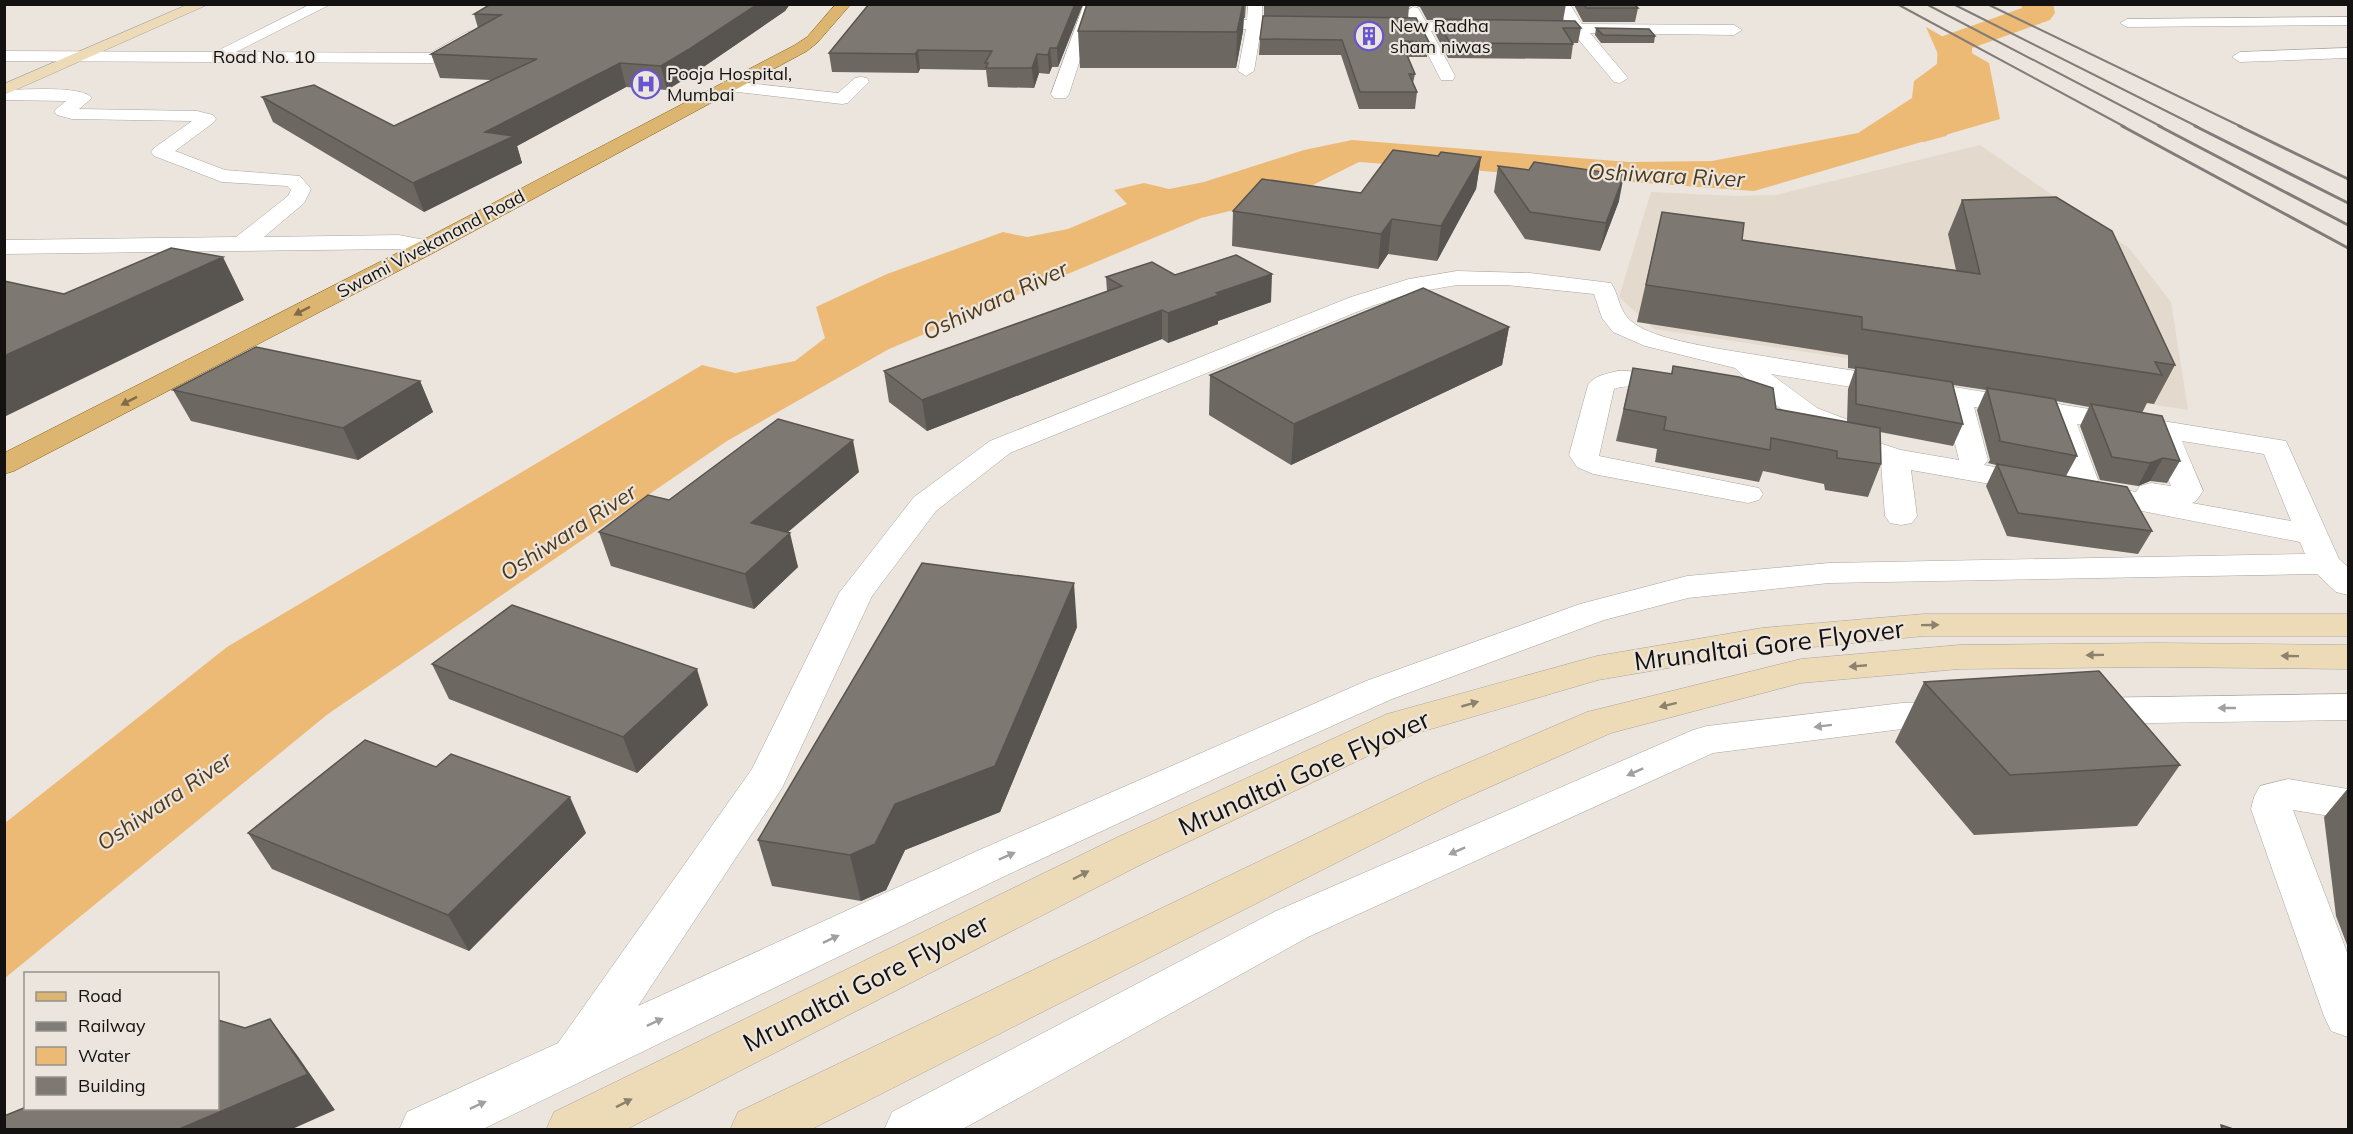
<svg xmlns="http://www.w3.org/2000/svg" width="2353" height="1134" viewBox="0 0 2353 1134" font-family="Mulish,sans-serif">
	<rect width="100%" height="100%" fill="#ebe5de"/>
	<path fill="#e3d9cc" d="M1980 145 2129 248 2171 302 2188 410 1654 329 1619 297 1651 192 1736 196 1776 195Z"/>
	<path fill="#ecba75" d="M1926 27 1989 63 2000 119 1754 191 1359 162 1291 196 1201 218 889 349 727 441 328 714 5 978V823L227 647 702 365 735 373 795 361 825 338 816 307 887 274 1003 232 1027 237 1068 229 1127 204 1114 190 1144 183 1169 189 1204 182 1304 150 1352 140 1629 162 1712 161 1858 133 1912 98 1914 81 1941 61Z"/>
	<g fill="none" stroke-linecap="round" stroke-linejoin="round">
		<path fill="#ecba75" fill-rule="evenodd" d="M2021 4H2053L2055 13 2050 20 1972 48 1973 104 1968 112 1946 136 1924 142 1910 139 1904 130C1912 119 1925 112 1935 101L1938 43 1943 36 2022 8Z"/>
		<g stroke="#aaa49e" stroke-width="1">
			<path id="street" d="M311 4H331L236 52 430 53 465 33 470 31 478 36 433 63 4 61V51L215 52Z
				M1084 4H1098L1069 94 1066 98H1054L1051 94Z
				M1248 4H1262V20H1308L1316 25 1308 30 1261 29 1254 71 1246 76 1238 71 1246 29H1198L1190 24 1198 19 1247 20Z
				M1555 4H1570L1582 24 1734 25 1742 30 1734 35 1590 33 1628 78 1620 83 1614 82 1573 33 1532 31 1529 28 1532 25 1567 24Z
				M1413 7 1418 8 1426 22H1479L1487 27 1479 32 1431 31 1455 76 1453 80H1441L1416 31H1375L1367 26 1375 21 1411 22 1406 11Z
				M2348 17V25L2127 27 2120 23 2127 19Z
				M2348 48V58L2240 62 2232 57 2240 52Z
				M861 77 867 78 869 82 848 103 842 104 729 91 723 90 720 86 723 82 729 81 838 93 855 78Z
				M4 90C22 90 82 85 92 98L79 109 197 111 213 115 216 119 213 123 175 151 225 170 300 176 311 189 304 203 264 237 399 235 435 242 438 247 435 252 427 254 399 249 4 254V240L236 237 288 196 291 190 287 186 222 182 154 156 151 152 154 148 192 121 72 119 57 115 54 111 66 101 4 100Z
				M1457 271 1530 273 1611 283C1618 293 1619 308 1627 317 1643 336 1690 343 1714 348L2286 441 2339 559 2348 567V595L2336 592 2317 574 1829 583 1688 598 1604 620 1392 699 1225 774 1007 875 481 1130H399L407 1112 558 1043 752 769 839 593 914 497 990 441 1351 297 1409 279ZM1457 285H1506L1594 294 1602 318 1613 332 1645 346 1735 368 1758 391 1784 411 1826 433 1823 438 1827 444 1881 463 1885 516 1890 523 1901 525 1912 523 1917 516 1911 470 2035 492 2046 489 2050 483 2046 477 1984 465 1988 460 1974 407 2047 419 2068 480 2072 486 2080 488 2077 493 2081 499 2300 542 2305 554 1829 563 1687 576 1580 604 1366 681 977 851 638 1006 782 788 872 596 936 511 1010 453 1369 307 1411 293ZM1771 374 1945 402 1959 460 1901 450 1864 438 1868 432 1864 426 1817 408ZM2077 424 2151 436 2171 486 2151 483 2140 486 2136 492 2095 484 2098 480ZM2182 441 2264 454 2291 521 2192 503 2196 501 2203 491Z
				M1618 371C1640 370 1662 376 1684 381L1688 387 1684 393C1661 398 1636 380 1614 389L1599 456 1759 488 1763 494 1759 500 1748 503 1593 474 1577 467 1569 455 1588 385C1595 375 1606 374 1618 371Z
				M2348 694V720L2086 724 2073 720 2067 711 2073 702 2086 698Z
				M1954 701 1967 705 1973 714 1967 723 1954 727 1902 729 1713 753 1308 937 961 1130H884L892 1112 1276 911 1693 730 1707 726 1902 703Z
				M2288 779 2348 789V819L2293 810 2348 955V1037L2331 1031 2324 1016 2251 809 2254 797 2260 786Z"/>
		</g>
		<g stroke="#aaa49e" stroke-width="1">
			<path id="secondary" d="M189 4H209L4 95V84Z
				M1924 614H2348V636H1924L1762 652 1598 680 1414 734 1148 861 625 1130H546L554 1112 1118 837 1387 714 1597 656 1762 628Z
				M2158 643 2348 645V669L2158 667 1959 669 1801 683 1611 733 1456 802 810 1130H730L738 1112 1428 780 1587 712 1801 659 1959 645Z"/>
		</g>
		<g stroke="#865d11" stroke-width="1">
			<path id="primary" d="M836 4H851L817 43 807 51 435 252 14 471 4 474V453L419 242 795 45 807 37Z"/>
		</g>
		<use href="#street" fill="#fff" fill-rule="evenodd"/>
		<use href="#secondary" fill="#eddbb8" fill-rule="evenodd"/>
		<use href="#primary" fill="#dcb671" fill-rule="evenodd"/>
		<path stroke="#807c78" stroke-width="2" d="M1897 4 2125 127
			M1926 4 2162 127
			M1953 4 2198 127
			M1987 4 2242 127"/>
		<path stroke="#807c78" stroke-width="3" d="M2122 126 2348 248
			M2159 126 2348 225
			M2195 126 2348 203
			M2239 126 2348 179"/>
	</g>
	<path fill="#6c6761" d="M491 4H790L785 11 696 72 667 90 626 87 517 146 522 163 424 212 273 122 262 97 394 126 491 80 440 78 431 54 478 28 474 14Z
		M1083 4 1058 67H1052L1049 74 1039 73 1034 88 988 87 986 70 920 69 918 73 832 72 829 53Z
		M1087 4H1246L1245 18H1244L1243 31 1236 68H1080L1078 31Z
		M1264 4H1566L1563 21 1581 28 1578 43H1573V44L1571 59 1448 58 1435 33 1436 20H1427L1420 7 1413 5 1409 7 1408 18 1429 42 1427 57H1408L1415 74 1413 83 1417 92 1415 109H1359L1341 55H1259L1260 39 1264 16Z
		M1575 4H1634L1638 8 1635 22H1583L1575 7Z
		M1596 28 1655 36 1654 43H1601L1595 35Z
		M1438 156 1481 157 1476 189 1437 261 1388 254 1378 269 1232 246 1233 211 1361 193Z
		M1498 166 1529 170 1619 201 1600 251 1525 239 1494 192Z
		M1962 200 2175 365 2154 404 2147 403 2142 413 2180 461 2167 483 2150 481 2138 486 2100 480 2080 426 2089 407 2056 401 2077 456 2066 476 2152 531 2138 554 2007 536 1986 486 1996 465 1988 463 1990 460 1977 410 1986 390 1953 385 1963 424 1953 446 1880 432 1881 464 1868 497 1825 490 1824 484 1763 471 1759 482 1655 462 1657 449 1616 441 1633 368 1671 374 1673 366 1776 409 1847 422 1848 389 1855 369 1848 368V355L1637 322 1662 212 1742 240 1956 270 1948 234Z
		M1175 275 1271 302 1218 321V324L1168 343 1162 339 927 431 889 402 884 371 1107 291 1106 277Z
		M1509 327 1502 365 1291 465 1209 415 1210 375Z
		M420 381 433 412 358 460 191 421 173 390Z
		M859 472 787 533 798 567 754 609 611 566 599 532 669 500Z
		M1077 627 1000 812 905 850 886 890 861 901 772 886 758 840Z
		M432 664 708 705 637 773 449 699Z
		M1924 682 2180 765 2137 826 1974 835 1895 742Z
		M2349 787V950L2336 916 2324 817Z
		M248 833H586L469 951 272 869Z"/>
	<path fill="#58544f" d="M758 4H790L785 11 696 72 667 90 661 66Z
		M1075 4H1083L1058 67 1057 48Z
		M1243 4H1244L1243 31 1236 68 1237 32Z
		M1050 48 1052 67 1049 74 1048 55Z
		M918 50 920 69 918 73 915 54Z
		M1037 54 1039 73 1034 88 1032 68Z
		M620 63 626 87 517 146 522 163 424 212 413 183 485 132Z
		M1481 157 1476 189 1437 261 1441 226Z
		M1624 175 1619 201 1600 251 1606 223Z
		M1392 219 1388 254 1378 269 1381 234Z
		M223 257 244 300 4 417V356Z
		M1272 274 1271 302 1218 321V324L1168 343V313L1216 293Z
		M1162 310V339L927 431 922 400Z
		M1509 327 1502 365 1291 465 1294 424Z
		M420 381 433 412 358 460 343 428Z
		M853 440 859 472 759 556 751 523Z
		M2163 458 2150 481 2138 486 2150 463Z
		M790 533 798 567 754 609 745 574Z
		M1074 583 1077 627 1000 812 905 850 886 890 861 901 850 855 895 804Z
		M697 669 708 705 637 773 623 737Z
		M570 797 586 833 469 951 448 915Z
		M270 1019 297 1055 335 1110 290 1130H177Z"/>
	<path fill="#7d7871" stroke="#58544f" stroke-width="1.5" d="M491 4H758L691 48 661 66 620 63 485 132 514 136 413 183 262 97 314 85 394 126 537 59 431 54 501 15 474 14Z
		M869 4H1075L1057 48H1050L1048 55 1037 54 1032 68H986L988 63H985L992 51 918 50 915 54 829 53Z
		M1087 4H1243L1237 32 1078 31Z
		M1584 4H1634L1638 8H1586Z
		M1263 16 1416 18 1429 42 1401 41 1415 74H1409L1417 92H1360L1342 40 1260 39Z
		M1436 19 1575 21 1581 28H1563L1573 44 1450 43Z
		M1596 28 1649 29 1655 36 1603 35Z
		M1393 150 1438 156 1441 152 1481 157 1441 226 1392 219 1381 234 1233 211 1262 179 1361 193Z
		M1534 162 1624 175 1606 223 1530 212 1498 166 1529 170Z
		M2056 197 2112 231 2175 365 2155 362 2162 375 1862 329V317L1646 285 1662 212 1744 223 1742 240 1980 274 1962 200Z
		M171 248 223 257 4 356V281L64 294Z
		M1236 255 1272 274 1216 293 1219 295 1168 313 1162 310 922 400 884 371 1122 286 1106 277 1152 262 1175 275Z
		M1423 288 1509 327 1294 424 1210 375Z
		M256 347 420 381 343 428 173 390Z
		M1673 366 1739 377 1773 388 1776 409 1880 428 1881 464 1837 458V451L1771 438 1770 450 1664 430 1666 417 1624 409 1633 368 1672 374Z
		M1856 367 1952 382 1963 424 1856 404Z
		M1987 388 2055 399 2077 456 1999 441 2000 439Z
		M2091 404 2162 416 2180 461 2163 458 2150 463 2112 457Z
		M778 419 853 440 751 523 790 533 745 574 599 532 648 495 669 500Z
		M1997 464 2127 487 2152 531 2018 513Z
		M922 563 1074 583 995 766 895 804 875 844 850 855 758 840Z
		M512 605 697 669 623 737 432 664Z
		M2099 671 2180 765 2010 775 1924 682Z
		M365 740 436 767 451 754 570 797 448 915 248 833Z
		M270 1019 308 1074 177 1130H4V1116L26 1107V1108H218V1020L245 1028Z
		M2221 1125 2236 1130H2222Z"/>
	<defs><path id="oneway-solid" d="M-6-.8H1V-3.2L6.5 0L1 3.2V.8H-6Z" transform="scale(1.5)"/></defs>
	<g fill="#826c45">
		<use href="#oneway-solid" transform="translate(302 311) rotate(153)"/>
		<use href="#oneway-solid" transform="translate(129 401) rotate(153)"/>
	</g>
	<g fill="#8b816c">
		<use href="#oneway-solid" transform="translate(1930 625) rotate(-1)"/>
		<use href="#oneway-solid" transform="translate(2095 655) rotate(179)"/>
		<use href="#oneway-solid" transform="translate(2290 656) rotate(-179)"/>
		<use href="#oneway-solid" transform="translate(1858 666) rotate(175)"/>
		<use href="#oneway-solid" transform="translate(1470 704) rotate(-16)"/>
		<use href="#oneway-solid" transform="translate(1668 705) rotate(166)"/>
		<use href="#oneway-solid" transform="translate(1081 875) rotate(-27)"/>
		<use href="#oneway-solid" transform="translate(624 1103) rotate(-27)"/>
	</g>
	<g fill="#a1a09f">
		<use href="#oneway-solid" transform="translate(2227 708) rotate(180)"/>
		<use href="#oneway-solid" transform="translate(1823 726) rotate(173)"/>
		<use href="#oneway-solid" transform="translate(1635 772) rotate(156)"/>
		<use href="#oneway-solid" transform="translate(1457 851) rotate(156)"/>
		<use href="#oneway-solid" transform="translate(1007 856) rotate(-24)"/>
		<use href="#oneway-solid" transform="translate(831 939) rotate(-25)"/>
		<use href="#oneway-solid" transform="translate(655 1022) rotate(-25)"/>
		<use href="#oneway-solid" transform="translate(478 1105) rotate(-25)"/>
	</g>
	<defs>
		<g id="building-ring" transform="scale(1.5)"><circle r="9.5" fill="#ebe5de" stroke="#6756cf" stroke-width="1.5"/><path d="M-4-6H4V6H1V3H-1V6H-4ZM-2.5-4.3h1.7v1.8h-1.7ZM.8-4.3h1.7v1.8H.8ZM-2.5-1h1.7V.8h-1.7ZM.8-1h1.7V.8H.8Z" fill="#6756cf"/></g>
		<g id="hospital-ring" transform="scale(1.5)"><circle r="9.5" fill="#ebe5de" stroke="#6756cf" stroke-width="1.5"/><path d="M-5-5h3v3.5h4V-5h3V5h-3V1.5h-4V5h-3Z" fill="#6756cf"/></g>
	</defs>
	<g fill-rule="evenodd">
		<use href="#building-ring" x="1369" y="36"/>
		<use href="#hospital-ring" x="646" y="84"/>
	</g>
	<g text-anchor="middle" stroke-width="4.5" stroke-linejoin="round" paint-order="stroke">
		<g font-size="18" fill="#141210" stroke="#ebe5de" text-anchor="start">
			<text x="1390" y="32">New Radha<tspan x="1390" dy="21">sham niwas</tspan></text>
			<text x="667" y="80">Pooja Hospital,<tspan x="667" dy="21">Mumbai</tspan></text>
		</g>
		<g font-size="18" fill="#141210" stroke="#ebe5de">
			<text x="264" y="63">Road No. 10</text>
			<text transform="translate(431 244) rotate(-28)" y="6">Swami Vivekanand Road</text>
		</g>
		<g font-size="22" font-style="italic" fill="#4e3a1b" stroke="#ebe5de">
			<text transform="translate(1666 175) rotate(3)" y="8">Oshiwara River</text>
			<text transform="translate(995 300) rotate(-25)" y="8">Oshiwara River</text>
			<text transform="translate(568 532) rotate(-33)" y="8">Oshiwara River</text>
			<text transform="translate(164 801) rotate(-34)" y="8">Oshiwara River</text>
		</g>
		<g font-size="26" fill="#141210" stroke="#ebe5de">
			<text transform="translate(1769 645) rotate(-7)" y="9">Mrunaltai Gore Flyover</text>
			<text transform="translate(1304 773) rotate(-24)" y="9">Mrunaltai Gore Flyover</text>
			<text transform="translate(866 983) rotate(-27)" y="9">Mrunaltai Gore Flyover</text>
		</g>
	</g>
	<rect width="2353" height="1134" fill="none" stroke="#141210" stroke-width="12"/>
	<rect x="24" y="972" width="195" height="138" fill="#ebe5de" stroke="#95918c" stroke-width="1.5"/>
	<rect x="36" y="992" width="30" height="9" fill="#dcb671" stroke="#95918c" stroke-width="1.5"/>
	<text x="78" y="1002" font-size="18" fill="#141210">Road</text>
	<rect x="36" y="1022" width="30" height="9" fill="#807c78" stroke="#95918c" stroke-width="1.5"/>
	<text x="78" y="1032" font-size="18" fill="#141210">Railway</text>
	<rect x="36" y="1047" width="30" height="18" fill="#ecba75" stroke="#95918c" stroke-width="1.5"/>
	<text x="78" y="1062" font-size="18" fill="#141210">Water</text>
	<rect x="36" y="1077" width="30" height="18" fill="#7d7871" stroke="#95918c" stroke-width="1.5"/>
	<text x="78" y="1092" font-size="18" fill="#141210">Building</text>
</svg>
